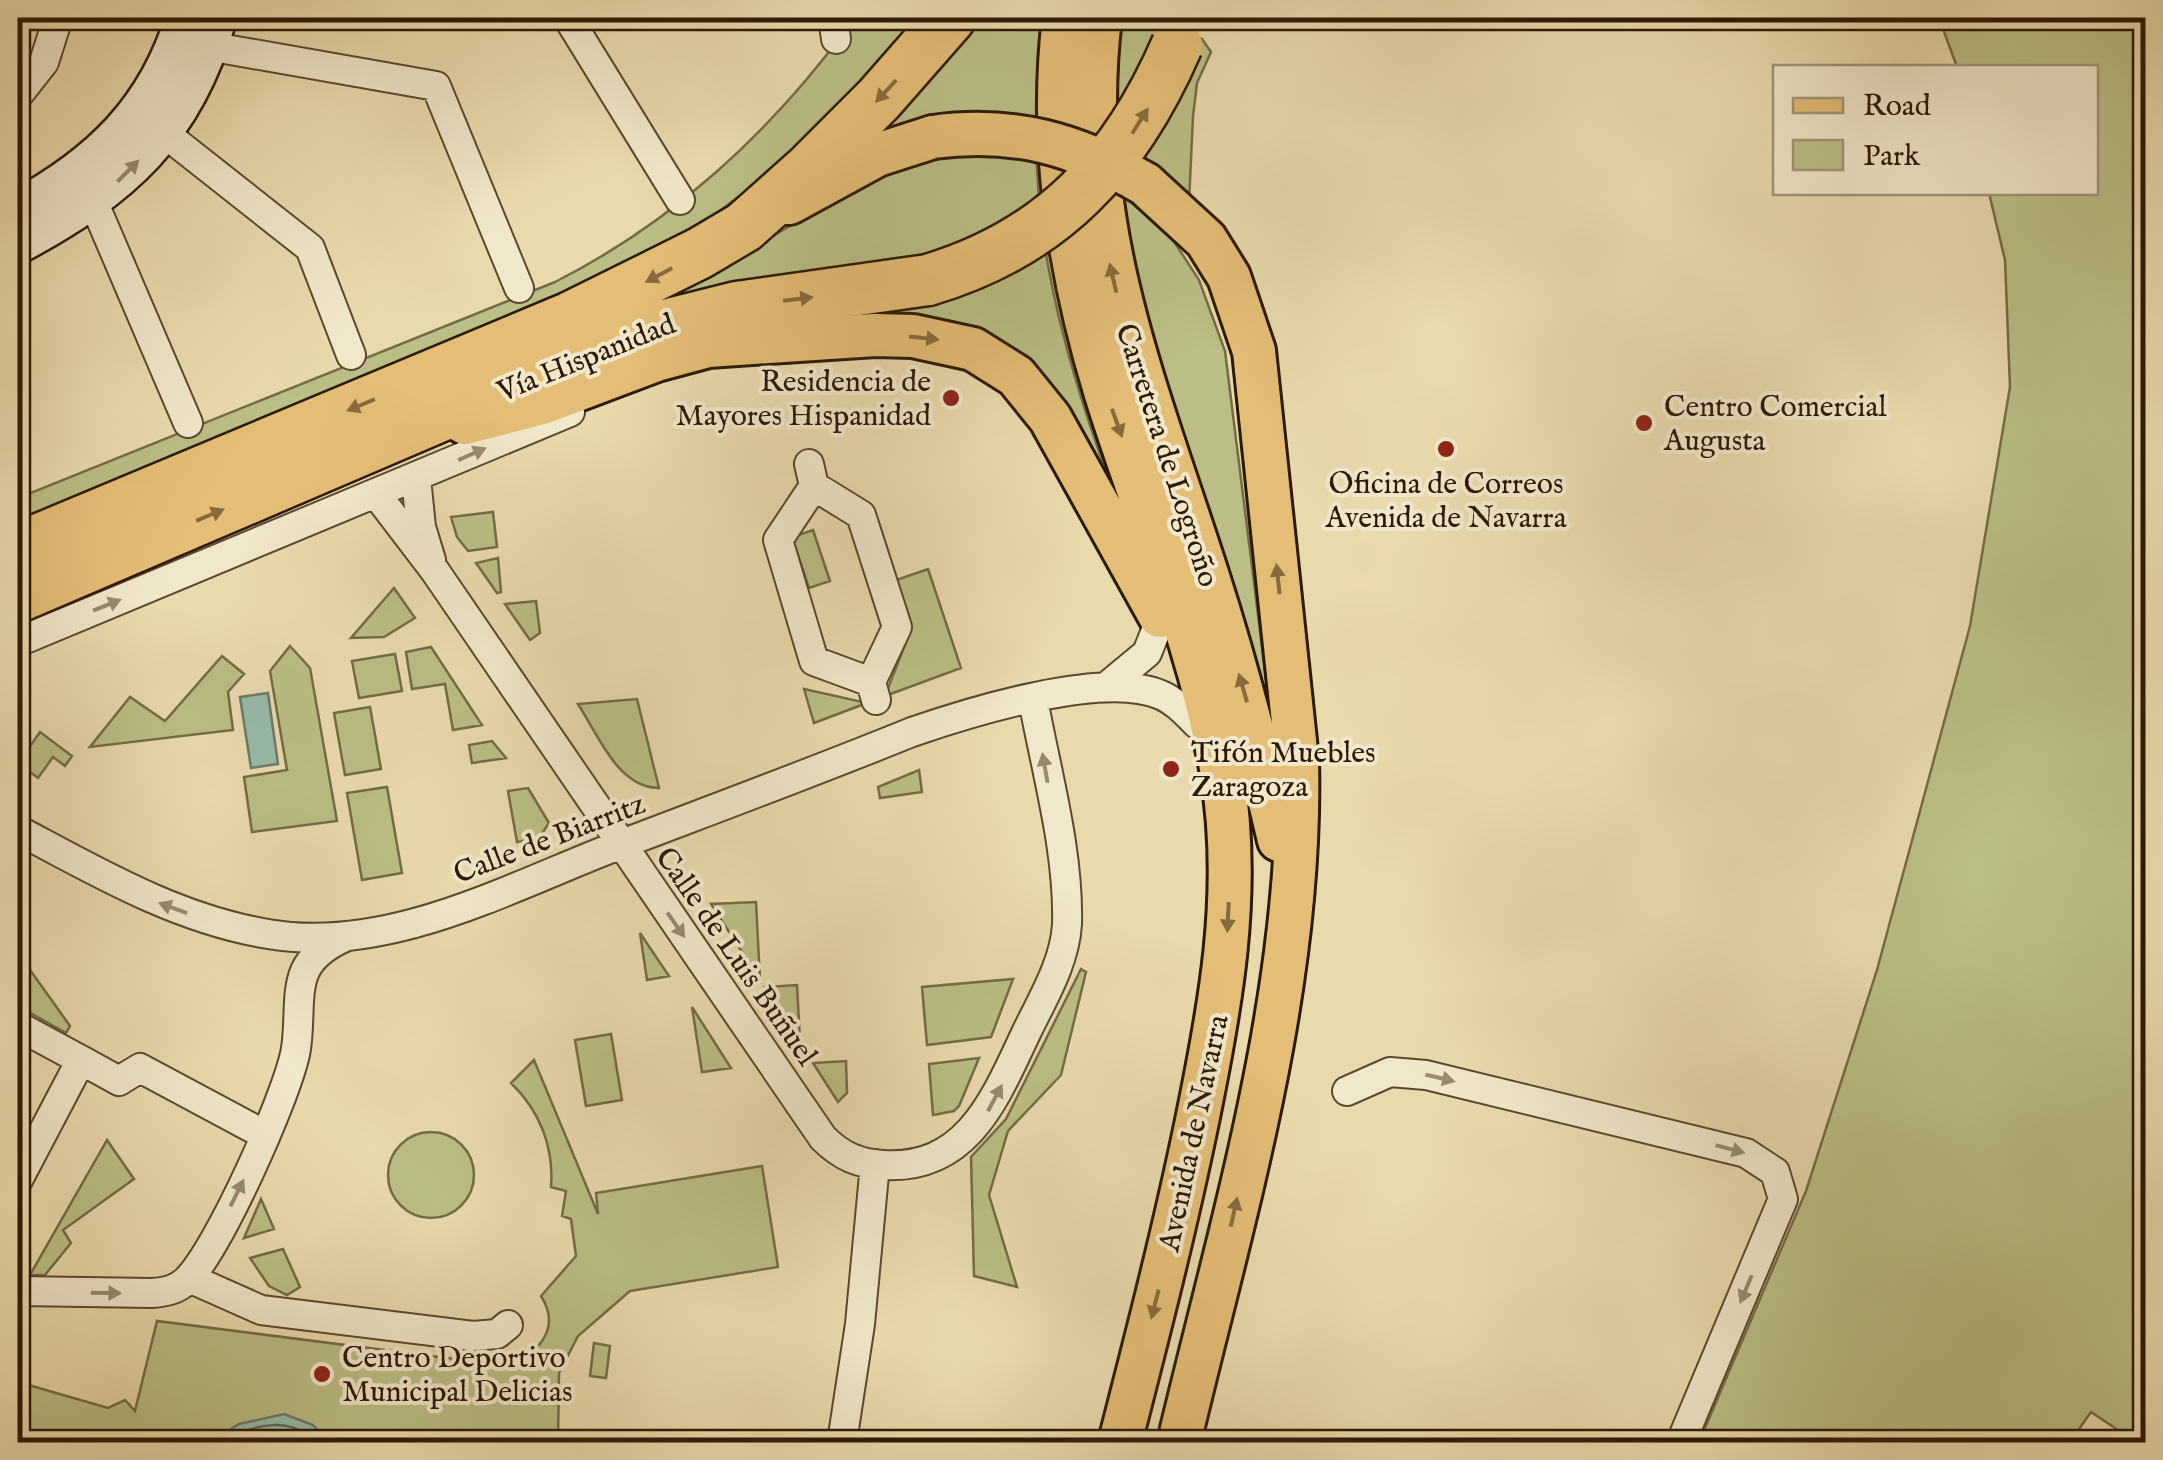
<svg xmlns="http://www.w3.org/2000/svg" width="2163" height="1460" viewBox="0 0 2163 1460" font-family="'IM FELL English',serif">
	<rect width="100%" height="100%" fill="#e9daad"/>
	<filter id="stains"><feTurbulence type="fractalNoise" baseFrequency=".002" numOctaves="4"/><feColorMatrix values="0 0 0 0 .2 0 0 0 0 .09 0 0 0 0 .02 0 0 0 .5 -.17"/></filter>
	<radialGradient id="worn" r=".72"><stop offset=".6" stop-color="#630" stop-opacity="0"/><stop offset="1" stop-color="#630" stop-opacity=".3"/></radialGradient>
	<path fill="#bbbe86" stroke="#746c44" stroke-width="2.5" d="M901 18H926L784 162 721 210 662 247 554 300 18 522V498L555 282C672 223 770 133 847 28Z
		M967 18H1043C1019 200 1056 336 1118 505L1038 397 882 319 891 308 683 303 679 292 867 180 838 161Z
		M1106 18H1166V25L1202 39 1211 52 1197 83 1193 116 1189 202 1171 237 1199 280 1225 351 1270 711 1265 712 1110 238Z
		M1939 18H2145V1442H2136L2091 1412 2070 1442H1699L1806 1191 1877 970 1970 626 2010 387 2005 260 1989 193 2096 192V68L1957 67Z
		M493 512 497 547 468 551 457 537 451 517Z
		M813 530 830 581 809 588 792 537Z
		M498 558 501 592 497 593 476 563Z
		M928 569 961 668 885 696 910 632 896 580Z
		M394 588 415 618 384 637 351 638Z
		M536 601 540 633 530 640 505 604Z
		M290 646 310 668 337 821 252 832 244 777 287 770 270 671Z
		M431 647 482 725 453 730 445 684 412 689 406 652Z
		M395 654 402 691 359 698 352 661Z
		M222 656 244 674 228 692 233 730 90 747 130 697 165 721Z
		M804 689 867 703 814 723Z
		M637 699 659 788C618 788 598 735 578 704Z
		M370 707 381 769 345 775 334 713Z
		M40 732 72 756 65 766 53 757 38 778 18 763Z
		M492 741 506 758 472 763 469 745Z
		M919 770 922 792 880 798 878 787Z
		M387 787 402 873 362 880 347 793Z
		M528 788 549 823 539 838 517 842 508 791Z
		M756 902 760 980 711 904Z
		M640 933 669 976 647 980Z
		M18 953 70 1026 66 1033 18 1006Z
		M1081 969 1086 972 1061 1075 1008 1131 989 1195 1017 1287 974 1276 971 1157 1006 1119Z
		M1013 979 991 1037 927 1045 922 987Z
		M797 985 800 1041 765 987Z
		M692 1007 731 1068 702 1072Z
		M611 1034 622 1100 586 1106 575 1040Z
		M979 1058 959 1106 954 1111 933 1115 929 1064Z
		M534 1060 598 1214 596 1193 762 1166 778 1267 630 1291 578 1336 559 1373 558 1442H18V1382L108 1408 125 1400 135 1411 157 1321 502 1365C535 1358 563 1331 541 1296L576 1256 571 1219 562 1216 566 1191 551 1187C554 1147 540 1111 511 1083Z
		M846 1061 847 1093 838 1102 813 1063Z
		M388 1175a43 43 0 1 1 86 0a43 43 0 1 1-86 0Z
		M107 1140 134 1179 63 1230 71 1243 45 1275H30Z
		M261 1199 274 1229 244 1238Z
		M283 1249 300 1287 287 1295 269 1286 250 1258Z
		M594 1343 610 1346 606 1378 590 1376Z"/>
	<path fill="#97bbab" stroke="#6c7a68" stroke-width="2.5" d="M268 693 278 764 251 768 240 697Z
		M284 1414 313 1425 330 1442H210L239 1424Z"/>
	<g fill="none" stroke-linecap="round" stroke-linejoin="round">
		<path stroke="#626a57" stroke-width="2.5" d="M226 1442C254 1422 291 1417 317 1442"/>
		<g stroke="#5b492e" stroke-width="32">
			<path id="street" d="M568 18 680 200
				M833 18 836 39
				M208 46 436 86 519 288
				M18 95 44 62 58 18
				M163 132 310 248 351 355
				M93 201 188 423
				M809 464 814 486 778 540 814 661 871 682 876 700
				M416 478 421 527 431 560
				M814 486 861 515 897 627 871 682
				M377 495 435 571 823 1138C841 1156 859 1164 884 1165 969 1170 996 1096 1027 1031 1043 998 1065 962 1067 924 1069 850 1046 771 1033 699
				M18 642 570 412
				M1106 687 1147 653 1161 618
				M18 830C97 872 177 919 268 934 390 955 511 886 622 844 719 807 816 771 912 732 970 712 1104 670 1161 695 1175 701 1186 713 1197 724
				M18 1026 81 1060 18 1180
				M81 1060 119 1081 140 1068 265 1135
				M1347 1091 1390 1072 1426 1075 1746 1153 1775 1172 1783 1199 1681 1442
				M189 1278 261 1310 473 1336 497 1334 508 1325
				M18 1291 152 1293C165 1292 177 1290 187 1280 219 1248 285 1100 295 1054 301 1028 295 994 305 971 313 954 329 944 345 937
				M842 1442 860 1324 875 1164"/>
		</g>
		<g stroke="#2c1903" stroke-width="45">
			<path id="secondary" d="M18 210C101 165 158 110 186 18
				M18 243C120 188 184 133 216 18"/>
		</g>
		<g stroke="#2c1903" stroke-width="48">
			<path id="primary" d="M1064 18C1049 144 1068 269 1105 391 1144 518 1200 641 1222 774 1242 892 1220 1010 1196 1126 1174 1232 1147 1337 1120 1442
				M1100 18C1075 223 1147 387 1208 577 1237 667 1258 749 1279 840
				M1145 184 1206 240 1229 277 1254 351 1297 760C1303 991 1232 1219 1179 1442
				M789 203 877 155 933 137
				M465 423 542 403 656 360 708 346 875 335 913 336 973 349 1016 376 1050 418 1160 616"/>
		</g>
		<g stroke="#2c1903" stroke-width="55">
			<path id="highway" d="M18 548 571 317 700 253 744 227 809 169 879 99 950 18
				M18 597 637 332 737 307 928 280"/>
		</g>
		<use href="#street" stroke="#f1e7ca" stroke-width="28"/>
		<use href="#secondary" stroke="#f1e7ca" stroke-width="40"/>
		<use href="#primary" stroke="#e4bd76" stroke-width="42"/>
		<use href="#highway" stroke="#e4bd76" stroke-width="50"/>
		<g stroke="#2c1903" stroke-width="48" stroke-linecap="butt">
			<path id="primary-bridge" d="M933 137C1013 126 1076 144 1145 184"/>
		</g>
		<g stroke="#2c1903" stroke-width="55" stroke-linecap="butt">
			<path id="highway-bridge" d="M928 280C1053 243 1126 163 1177 45"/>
		</g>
		<use href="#primary-bridge" stroke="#e4bd76" stroke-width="42"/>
		<use href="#highway-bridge" stroke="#e4bd76" stroke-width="50"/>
	</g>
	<defs><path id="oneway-solid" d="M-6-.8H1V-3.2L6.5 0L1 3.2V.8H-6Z" transform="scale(2.5)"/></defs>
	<g fill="#886b3c">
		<use href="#oneway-solid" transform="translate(886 91) rotate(133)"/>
		<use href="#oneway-solid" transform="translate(1140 121) rotate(-58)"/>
		<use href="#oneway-solid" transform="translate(659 275) rotate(152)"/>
		<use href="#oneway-solid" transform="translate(1113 278) rotate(-103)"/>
		<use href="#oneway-solid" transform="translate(798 299) rotate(-7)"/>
		<use href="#oneway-solid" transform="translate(924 338) rotate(6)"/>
		<use href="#oneway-solid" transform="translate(361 405) rotate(157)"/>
		<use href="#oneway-solid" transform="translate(1117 423) rotate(70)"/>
		<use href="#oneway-solid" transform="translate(210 515) rotate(-23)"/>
		<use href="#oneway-solid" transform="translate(1278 579) rotate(-96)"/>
		<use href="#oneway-solid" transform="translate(1243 688) rotate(-106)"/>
		<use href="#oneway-solid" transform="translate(1228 917) rotate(93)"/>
		<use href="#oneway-solid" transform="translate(1234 1212) rotate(-77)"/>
		<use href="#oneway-solid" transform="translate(1155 1304) rotate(104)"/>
	</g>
	<g fill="#988a70">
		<use href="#oneway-solid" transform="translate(128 171) rotate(-45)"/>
		<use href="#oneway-solid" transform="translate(472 454) rotate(-24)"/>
		<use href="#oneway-solid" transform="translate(107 605) rotate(-22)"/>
		<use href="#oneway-solid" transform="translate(1045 768) rotate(-100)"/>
		<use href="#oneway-solid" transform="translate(173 908) rotate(-160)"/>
		<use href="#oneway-solid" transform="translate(676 925) rotate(55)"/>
		<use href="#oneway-solid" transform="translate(1440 1078) rotate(13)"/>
		<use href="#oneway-solid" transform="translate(995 1098) rotate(-62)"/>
		<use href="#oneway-solid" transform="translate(1730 1149) rotate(15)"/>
		<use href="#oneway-solid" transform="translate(237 1193) rotate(-64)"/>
		<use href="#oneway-solid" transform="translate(1746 1289) rotate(113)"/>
		<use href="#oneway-solid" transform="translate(106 1293) rotate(1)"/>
	</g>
	<g fill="#8f2418" stroke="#f1e7ca" stroke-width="4">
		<circle cx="951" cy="398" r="10"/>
		<circle cx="1644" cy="423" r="10"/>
		<circle cx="1446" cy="449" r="10"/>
		<circle cx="1171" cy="769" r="10"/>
		<circle cx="322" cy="1374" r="10"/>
	</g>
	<g text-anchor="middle" stroke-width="8" stroke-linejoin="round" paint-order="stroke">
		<g font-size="30" fill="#2c1903" stroke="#f1e7ca">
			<text transform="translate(586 357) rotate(-22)" y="10">Vía Hispanidad</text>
			<text transform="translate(1168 455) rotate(72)" y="10">Carretera de Logroño</text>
			<text transform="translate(549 838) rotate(-21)" y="10">Calle de Biarritz</text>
			<text transform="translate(737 956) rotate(55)" y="10">Calle de Luis Buñuel</text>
			<text transform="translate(1193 1133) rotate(-78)" y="10">Avenida de Navarra</text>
		</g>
		<g font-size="30" fill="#2c1903" stroke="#f1e7ca" text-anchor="start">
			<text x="931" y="391" text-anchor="end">Residencia de<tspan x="931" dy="34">Mayores Hispanidad</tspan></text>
			<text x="1664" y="416">Centro Comercial<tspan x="1664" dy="34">Augusta</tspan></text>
			<text x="1446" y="493" text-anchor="middle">Oficina de Correos<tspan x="1446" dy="34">Avenida de Navarra</tspan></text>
			<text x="1191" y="762">Tifón Muebles<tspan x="1191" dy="34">Zaragoza</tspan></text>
			<text x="342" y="1367">Centro Deportivo<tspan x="342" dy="34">Municipal Delicias</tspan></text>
		</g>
	</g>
	<rect width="2163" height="1460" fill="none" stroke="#e9daad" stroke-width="60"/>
	<rect x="20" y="20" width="2123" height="1420" fill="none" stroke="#2c1903" stroke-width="5"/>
	<rect x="30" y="30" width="2103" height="1400" fill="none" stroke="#2c1903" stroke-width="2.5"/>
	<rect x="1773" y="65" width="325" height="130" fill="#f1e7ca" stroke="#a2957a" stroke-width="2.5"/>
	<rect x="1793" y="98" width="50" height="15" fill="#e4bd76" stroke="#a2957a" stroke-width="2.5"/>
	<text x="1863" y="115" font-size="30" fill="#2c1903">Road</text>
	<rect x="1793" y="140" width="50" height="30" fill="#bbbe86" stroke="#a2957a" stroke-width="2.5"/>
	<text x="1863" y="165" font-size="30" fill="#2c1903">Park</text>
	<rect width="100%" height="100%" filter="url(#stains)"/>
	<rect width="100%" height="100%" fill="url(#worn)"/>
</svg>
